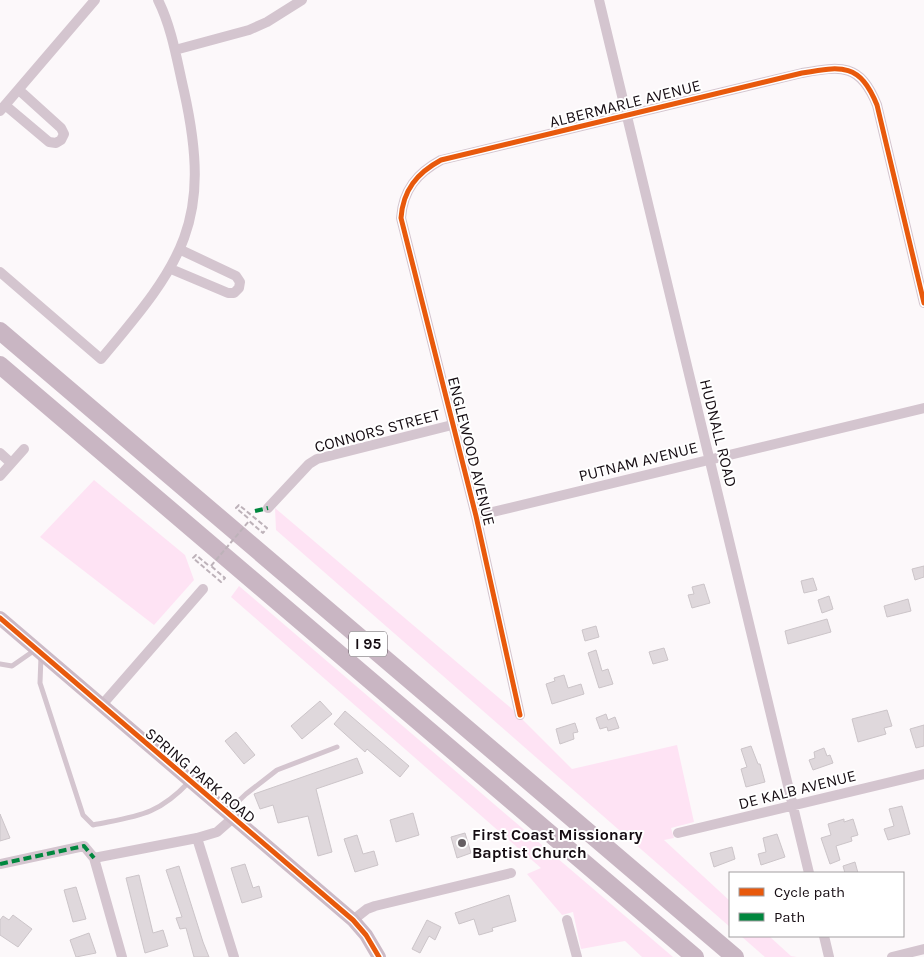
<svg xmlns="http://www.w3.org/2000/svg" width="924" height="957" viewBox="0 0 924 957" font-family="Karla,sans-serif">
	<rect width="100%" height="100%" fill="#fcf8fa"/>
	<path fill="#fee3f4" d="M94 480 185 555 194 580 154 625 40 537Z
		M275 508 511 708 572 769 677 745 694 822 671 828 674 838 664 840 730 901V927L276 530Z
		M239 586 673 957H642L625 941 581 949 573 912 562 915 527 874 541 868 231 597Z
		M741 936H769L791 956 797 957H765Z"/>
	<path fill="#dfd8dc" stroke="#ccc5c9" d="M924 566V577L915 580 912 569Z
		M813 578 817 590 804 593 801 581Z
		M704 584 710 603 692 608 688 595 694 594 692 587Z
		M829 596 833 609 822 613 818 600Z
		M908 599 911 611 887 617 884 606Z
		M827 619 831 632 788 644 785 631Z
		M596 626 599 637 585 641 582 630Z
		M664 648 668 660 653 664 649 652Z
		M596 650 602 671 608 669 613 684 599 688 588 653Z
		M564 675 568 688 581 684 584 694 552 704 546 684 555 681 554 678Z
		M320 701 332 714 302 739 291 726Z
		M887 710 892 726 884 728 886 734 858 742 852 719Z
		M345 711 409 766 400 777 367 749 365 752 334 724Z
		M606 714 608 720 615 717 619 728 608 731 607 727 600 729 596 718Z
		M575 723 578 732 573 733 574 739 560 744 556 729Z
		M924 725V746L916 748 910 729Z
		M236 732 255 755 244 764 225 741Z
		M751 746 758 764H760L765 782 746 787 741 769 747 767 741 749Z
		M824 748 827 756 830 755 833 763 813 770 809 760 815 758 814 752Z
		M357 758 363 773 316 789 332 852 318 856 308 816 278 823 273 805 260 809 254 794Z
		M902 806 910 834 888 840 884 829 894 826 889 809Z
		M413 813 419 835 396 842 390 820Z
		M0 814 10 838 0 841Z
		M844 819V822L853 819 858 835 851 837 852 841 836 846 840 860 830 864 821 838 831 835 828 824Z
		M465 833 471 853 457 858 451 837Z
		M777 834 785 857 761 865 758 854 766 852 763 838Z
		M357 835 363 854 374 851 378 865 355 872 344 839Z
		M732 847 735 859 714 867 710 853Z
		M855 862 858 873H845L843 866Z
		M245 864 253 888 259 886 262 897 242 903 231 868Z
		M179 866 203 942 209 957H194L186 928 180 929 176 918 182 917 166 870Z
		M139 875 153 933 163 930 168 946 145 953 126 878Z
		M76 887 86 919 73 922 64 890Z
		M509 895 516 921 492 928 493 931 479 935 474 919 459 924 455 913Z
		M13 915 32 929 18 947 0 935V920L3 916 9 920Z
		M427 920 441 927 435 940 429 936 420 953 412 949Z
		M89 933 96 953 76 957 70 940Z"/>
	<g fill="none" stroke-linecap="round" stroke-linejoin="round">
		<path stroke="#bdb2b9" stroke-width="2" stroke-dasharray="5 2.5" stroke-linecap="butt" d="M248 518 236 508 239 505 267 528 263 533 249 521
			M208 565 196 555 193 558 221 582 225 578 211 566"/>
		<path stroke="#d4c5cf" stroke-width="5" d="M41 656 40 683 83 815 93 825C137 816 157 816 189 782
			M0 664 12 666 35 650
			M227 812 246 794 277 770 337 747"/>
		<path stroke="#d4c5cf" stroke-width="10" d="M599 0 809 873
			M175 50 249 30 267 22 302 0
			M5 105 49 142 56 143 61 140 64 134 61 128 19 90
			M0 111 95 0
			M171 269 228 293H234L239 288 240 282 236 276 181 250
			M0 272 101 359C183 262 213 222 184 91 177 61 172 28 158 0
			M0 453 11 463
			M0 476 24 449
			M268 508 309 464 317 459 452 425
			M476 516 924 408
			M101 706 203 589
			M520 715 476 516 401 218C403 190 417 173 441 160L802 73C842 66 860 63 877 105L924 303
			M678 833 924 774
			M197 838 234 957
			M94 858 197 838 217 832 233 818
			M0 864 84 846 94 858 122 957
			M353 920 367 909 375 906 511 873
			M567 920 577 957
			M824 936 829 957
			M892 957 924 949"/>
		<path stroke="#ccbac6" stroke-width="14" d="M0 618 353 920 366 935 379 957"/>
		<path stroke="#c9b6c3" stroke-width="18" d="M0 331 735 957
			M0 365 695 957"/>
		<path stroke="#bdb2b9" stroke-width="2" stroke-dasharray="5 2.5" stroke-linecap="butt" d="M211 566 249 521"/>
		<path stroke="#00873e" stroke-width="4" stroke-dasharray="8 4" stroke-linecap="butt" d="M255 511 268 508
			M0 864 84 846 94 858"/>
		<g stroke="#fff" stroke-width="8">
			<path id="cycleway" d="M0 618 353 920 366 935 379 957
				M520 715 476 516 401 218C403 190 417 173 441 160L802 73C842 66 860 63 877 105L924 303"/>
		</g>
		<use href="#cycleway" stroke="#e8590c" stroke-width="5"/>
	</g>
	<circle fill="#665f63" stroke="#fff" stroke-width="2" cx="462" cy="843" r="5"/>
	<g text-anchor="middle" stroke-width="4" stroke-linejoin="round" paint-order="stroke">
		<rect fill="#fff" stroke="#5b5559" stroke-width="1" x="349" y="631.5" width="38" height="25" rx="4"/>
		<g font-size="15" font-weight="bold" fill="#150c12">
			<text x="368" y="649">I 95</text>
		</g>
		<g font-size="16" fill="#150c12" stroke="#fff">
			<text transform="translate(625 103) rotate(-14)" y="6">ALBERMARLE AVENUE</text>
			<text transform="translate(377 430) rotate(-15)" y="6">CONNORS STREET</text>
			<text transform="translate(719 433) rotate(76)" y="6">HUDNALL ROAD</text>
			<text transform="translate(472 451) rotate(76)" y="6">ENGLEWOOD AVENUE</text>
			<text transform="translate(638 461) rotate(-14)" y="6">PUTNAM AVENUE</text>
			<text transform="translate(201 775) rotate(40)" y="6">SPRING PARK ROAD</text>
			<text transform="translate(797 789) rotate(-14)" y="6">DE KALB AVENUE</text>
		</g>
		<g font-size="16" font-weight="bold" fill="#150c12" stroke="#fff" text-anchor="start">
			<text x="472" y="840">First Coast Missionary<tspan x="472" dy="18">Baptist Church</tspan></text>
		</g>
	</g>
	<rect x="729" y="872" width="175" height="65" fill="#ffffff" stroke="#a19ea0"/>
	<rect x="739" y="888" width="25" height="8" fill="#e8590c" stroke="#a19ea0"/>
	<text x="774" y="897" font-size="15" fill="#150c12">Cycle path</text>
	<rect x="739" y="913" width="25" height="8" fill="#00873e" stroke="#a19ea0"/>
	<text x="774" y="922" font-size="15" fill="#150c12">Path</text>
</svg>
